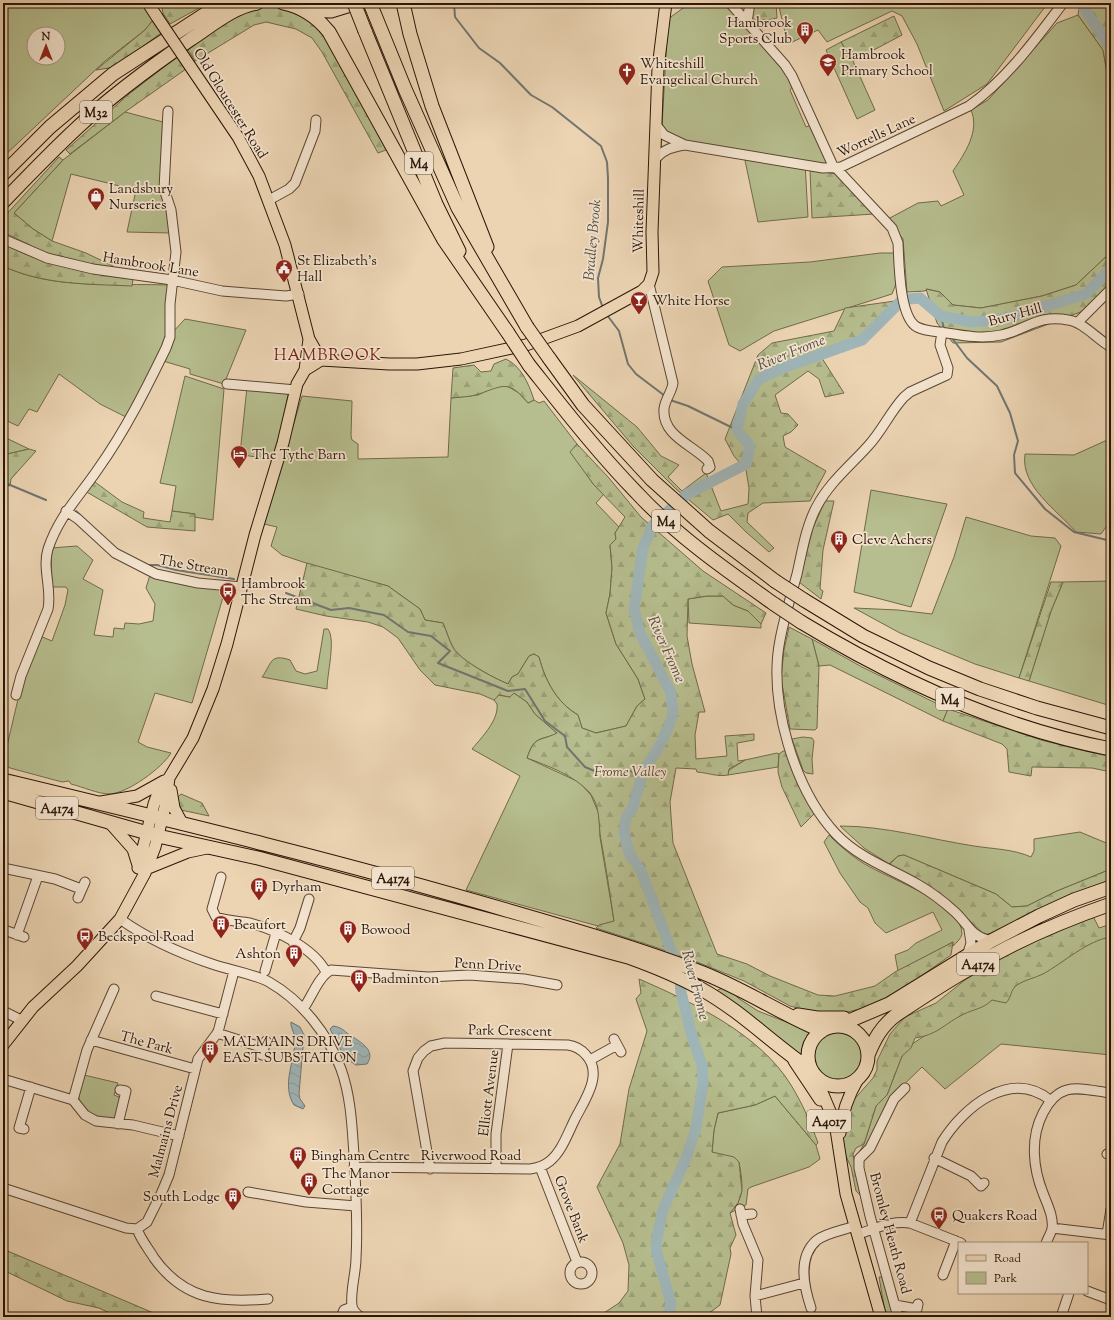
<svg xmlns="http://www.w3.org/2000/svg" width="1114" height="1320" viewBox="0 0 1114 1320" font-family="'Sorts Mill Goudy',serif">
	<defs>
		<pattern id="forest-firs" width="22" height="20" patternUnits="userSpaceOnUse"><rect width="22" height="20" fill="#b6bd8e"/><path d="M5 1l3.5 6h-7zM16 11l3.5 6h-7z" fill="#9da279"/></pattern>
		<pattern id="water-waves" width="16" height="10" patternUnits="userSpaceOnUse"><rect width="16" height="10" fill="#9fb5b8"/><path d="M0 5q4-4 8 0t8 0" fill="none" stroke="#899b9d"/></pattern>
	</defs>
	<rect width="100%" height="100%" fill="#ecd4b3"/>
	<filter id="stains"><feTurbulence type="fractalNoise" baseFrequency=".005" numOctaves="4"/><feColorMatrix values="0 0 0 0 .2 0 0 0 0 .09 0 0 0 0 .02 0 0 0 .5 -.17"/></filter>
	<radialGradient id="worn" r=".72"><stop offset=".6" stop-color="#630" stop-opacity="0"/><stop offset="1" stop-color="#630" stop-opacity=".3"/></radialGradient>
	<path fill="#b6bd8e" stroke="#706a4a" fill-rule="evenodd" d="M3 3H142L153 20 145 30 105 61 3 157ZM34 34H58V58H34Z
		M690 3H727L783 66 794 85 790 90 806 127 811 125 827 162 826 164 805 162 808 217 758 222 743 151C717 146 682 146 662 127L668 19Z
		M778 3H1048L987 84 944 111 917 44 902 16 892 11 827 42 818 30 788 44Z
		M1078 15 1103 50 1111 96V252L1076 285 1042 296 981 308 953 305 940 292 927 289 925 291 907 292 903 239 888 219 918 203 938 201 941 206 964 195 953 171C965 153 980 131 971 110L988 100 1057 23Z
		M841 42 853 61 875 110 857 119 826 50Z
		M125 112 163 122C160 164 162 191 171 233L127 232 136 190 71 174 52 241 33 229 14 213 63 160Z
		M880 253H894L896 284 892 294 774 331 740 351 729 345 708 281 722 267 810 262Z
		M3 266C54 290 113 283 168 285L167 330 164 347 126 417 100 404 59 374 37 412 29 409 18 426 3 419Z
		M185 319 246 330 224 384 190 374V369L163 361 171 334Z
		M185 376 224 389 213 520 194 517 195 514 172 511 176 486 160 483Z
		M507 386 519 393 528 403 534 400 539 403 544 401 577 444 571 452 594 485 604 494 596 503 619 527 615 533 616 539 610 545 612 568 610 594 606 613 616 644 638 679 645 699 637 706 626 726 596 733 582 728 578 715C556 702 545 680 539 657L534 654 529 656 518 674 512 677 508 684C494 678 463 662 454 649 449 641 447 632 443 623L425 620 420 609 388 586 321 568 282 555 271 546 277 527 264 524 302 396 352 401 351 436 352 440 358 444V459L448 457 451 398 478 395 494 387Z
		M247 387 289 391 274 461 240 454Z
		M3 436 4 437 29 449 3 455Z
		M1105 441H1111V520L1101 534 1076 532C1057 510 1020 486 1025 454L1074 455Z
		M871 490 947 504 911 607 854 592Z
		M966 517 1031 536 1055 538 1061 546 1019 678 975 664 900 633 854 608 898 610 932 614 954 557Z
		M77 546 93 560 83 579 103 590 94 635 113 637 114 628 124 629 125 623 139 624 153 621 155 604 146 588 150 575 226 587 192 703 155 693 138 742 147 747 171 753C162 768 128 793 110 794 98 794 83 787 71 784L69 781 62 782 10 768 3 763 23 678 40 636 52 641 65 605 68 590 66 587H52L51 548Z
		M1111 581V706L1029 681 1051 611 1063 582Z
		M707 596H723L733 605 748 611 761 624V628L689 623 688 599Z
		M324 629H328C336 640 327 674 327 689L262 677C272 664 269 653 290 660L296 671 305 674 317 671Z
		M812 639 862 667 948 709 943 721 830 665 819 666Z
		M514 693 527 702 535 714 558 734C538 740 534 737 527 758L579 782 591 795 599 814 600 837 614 921 598 926 466 890 520 776 472 749C482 737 499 720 497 704L494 700 499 695 510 697Z
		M777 753 779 754 778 767 728 775 729 770 745 760Z
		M840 826C886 826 929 839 974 846 993 849 1013 849 1031 857L1034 851V839L1080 832 1111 845V869L1057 891 1027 906 1012 907 996 894 904 855 898 856 889 864 864 848Z
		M829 835C842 848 855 859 870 867 891 879 963 905 962 934 961 939 956 943 953 946V942L898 971 895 955 908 950 916 943 942 930 933 912 886 933 875 923 868 908 860 902 840 873 824 842Z
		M1111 924V1055L1001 1044 945 1089 922 1067 893 1095 871 1143 855 1159 864 1144 876 1106 887 1095 902 1056 903 1050 944 1023Z
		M724 987 731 990 738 998 758 1011 812 1032 806 1039 802 1057 716 991Z
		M813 1057a25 25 0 1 1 50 0a25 25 0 1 1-50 0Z
		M84 1075 118 1083 114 1095 119 1097 120 1100 115 1119C103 1118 81 1115 79 1099 78 1092 82 1082 84 1075Z
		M775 1096 816 1145 820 1159 809 1167 751 1187 748 1189 746 1205 730 1213C732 1209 736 1206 738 1202 745 1190 741 1175 739 1162L712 1152 714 1130 718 1113 755 1105Z
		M879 1277H883L894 1317H886Z"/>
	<path fill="url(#forest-firs)" stroke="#706a4a" d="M161 3H169L172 7 182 3H208L170 24 163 13Z
		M751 3H776L777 18 768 20 749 19Z
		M1080 3H1105L1111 18V96L1103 50 1078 15Z
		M257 7C267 7 278 6 288 8 301 12 316 23 324 35 349 70 367 112 386 150L378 153 322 52 312 38 296 29 266 22 254 25 195 61 187 48 237 16Z
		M894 16 902 35 853 61 841 42Z
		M153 20 161 33 115 67 96 70 145 30Z
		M177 57 186 69 125 112 70 154 66 150 129 94Z
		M59 157 63 160 14 213 33 229 52 241 86 253 113 266 111 268 81 262 44 252 3 232V218Z
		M810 170 837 174 874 214 812 218Z
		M3 244C46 264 86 274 133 279L132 286C89 284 43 285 3 266Z
		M1111 252V286L1083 311 1001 342 953 343 937 323 926 289 940 292 953 305 981 308 1042 296 1076 285Z
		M895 301 857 341 820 355 844 393 825 397 819 379 808 371 775 395 781 413 788 414 798 425 791 432 783 436 785 447 826 471 810 501 763 503 748 513 747 522 774 548 769 552 746 532 728 514 713 520 676 489 633 446 573 375 637 427 661 456 679 465 668 477 682 491 706 473 721 511 748 504 749 488 746 470 734 456 725 439 758 355 772 343 834 331 845 308Z
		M506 359C521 366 529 384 534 400L528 403C509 380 504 385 479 394 471 397 460 397 451 398L453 368 474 365 481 372 491 371 494 364Z
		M577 444 609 478 641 517 703 571 766 613 761 624 748 611 733 605 723 596H707L688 599 687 636 692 664 705 712H699L695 735 696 759 727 756 725 736 754 734V740L737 743 738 761 745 760 729 769 728 775C717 777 709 773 697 772L696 769 676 768 670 802 673 843 717 954 747 964 770 976 818 995 835 996 875 986 895 972 953 942 951 955 904 988 873 1006 847 1012 816 1013 790 1006 744 981 697 962 655 947 596 928 599 925 614 921C610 894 606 867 601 840 598 824 601 807 590 793 574 775 548 766 527 758 535 735 539 742 557 733L535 714 527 702 514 693 510 697 499 695 494 700 480 694 435 685 420 670 398 638 383 627 368 622 326 616 296 609 307 563 388 586 420 609 425 620 443 623C447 632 449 641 454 649 463 662 494 678 508 684L512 677 518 674 529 656 534 654 539 657C545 680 556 702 578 715L582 728 596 733 626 726 637 706 645 699 638 679 616 644 606 613 610 594 612 568 610 545 616 539 615 533 625 517 594 485 570 452Z
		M29 449 36 451 11 479 10 486 3 484V455Z
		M95 482 122 502 144 512 143 518 170 522 172 511 195 514V531L147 527 85 491Z
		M825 501H834L823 550 820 589 823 591 821 599 799 582 813 528Z
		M1051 582H1063L1051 611 1029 681 1019 678Z
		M789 627 812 639 819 666 817 728 815 730 790 729 781 678 784 650Z
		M948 709 1041 740 1111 757V772L1092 768 1032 767 1031 776 1009 772 1007 749 1002 744 943 721Z
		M803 737 812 738 814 741 812 759 813 774 806 773 803 770 792 739Z
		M783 751H786L815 813 801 827 782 787 778 772 779 754Z
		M181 794 202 803 209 816 181 810 177 798Z
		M904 855 996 894 1012 907 1027 906 1057 891 1111 869V880L1068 897 990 934H984L940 893 887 867 898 856Z
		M1093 916 1099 928 1111 924V937C1088 940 1063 963 1043 974 1035 978 1024 980 1017 985 1010 990 1012 997 1006 1003L992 1000C983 1009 974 1009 964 1014 945 1023 938 1035 915 1038L911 1048 902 1056 887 1095 876 1106 864 1144 856 1148 853 1154 861 1196 856 1191 851 1167 844 1152 842 1139 851 1103 873 1078 877 1070V1061L890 1034 905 1017 936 1003 965 980 1013 950Z
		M639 979C692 1002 760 1034 791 1085 802 1103 811 1123 818 1143L816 1145 775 1096 755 1105 718 1113 714 1130 712 1152 734 1157 739 1162 742 1191 738 1203 730 1213 736 1235 730 1248 731 1254 720 1305 704 1317H598L619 1303 628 1291 629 1265 623 1243 597 1187 620 1144 629 1089 647 1031 636 999 641 993Z
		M3 1249 163 1317H118L99 1308 67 1301 3 1270Z"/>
	<path fill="url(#water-waves)" stroke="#717571" d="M291 1022 300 1027 304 1035 299 1094 300 1099 305 1106 303 1109 294 1105C281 1085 295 1061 295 1040 295 1033 290 1027 291 1022Z
		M333 1026C343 1027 345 1033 353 1037 362 1043 376 1051 367 1064L356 1065 345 1058 330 1029Z"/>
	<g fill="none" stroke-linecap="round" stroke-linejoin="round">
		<path stroke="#717571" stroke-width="2" d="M454 3 455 17 479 48 500 63 531 95 552 107 601 146 607 162 608 178V222L603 259 598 278 599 297 603 308
			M607 315 619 331 628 364 636 374 665 396
			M941 316 944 329
			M952 338 967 358 997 386 1010 413 1018 441 1014 455 1015 473 1045 509 1074 532 1111 541
			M670 400 688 406 737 430
			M3 482 46 500
			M76 511 81 516
			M146 565H157L176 570 234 579
			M286 593 331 610 349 608 384 615 408 632 431 636 450 651 438 663 508 691 525 689 545 721 565 736 567 747 585 767 597 772 608 770 643 772"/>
		<path stroke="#9fb5b8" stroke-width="11" d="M1087 3 1084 8 1111 49
			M909 299 920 298 941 316 972 322 1004 319 1086 294 1111 268
			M668 1317 671 1303 657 1253 656 1243 663 1210 687 1156 696 1128 703 1083 702 1065 692 1036 681 992 679 971 641 871 629 853 624 832 626 818 633 807 643 772 660 745 669 726 673 713 671 693 640 633 634 609 643 548 653 525 687 494 746 464 750 446 737 430 743 404 759 379 785 367 862 340 900 302"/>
		<g stroke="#5b4632" stroke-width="11">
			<path id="minor" d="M730 3 785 65 792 76 834 168
				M747 22 750 3
				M657 126 664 135 685 145
				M656 158C664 149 673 147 685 145L823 168 841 167 969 106C1007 79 1035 40 1063 3
				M836 168 892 228 898 243C899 262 899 317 917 327 927 332 937 331 947 333 965 336 983 339 1001 335 1026 330 1038 314 1068 320 1083 322 1097 339 1111 347
				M269 200 289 189 295 183 315 131 316 120
				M3 239 47 258 93 269 172 280 222 291 286 296 299 294
				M649 284 673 383C672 392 665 399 664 409 662 436 693 445 708 461L710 467 707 469
				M1078 322 1111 289
				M942 332 940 345 948 368 947 375 910 392 904 397C890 412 882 431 868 446 850 466 830 482 817 506 806 526 802 552 797 574 791 596 784 618 780 640 768 701 794 789 836 834 859 858 889 868 917 884 931 892 943 901 955 912 969 925 970 936 991 941
				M227 384 296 390
				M66 511 78 519 115 553 156 574 198 583 242 587
				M16 695 21 676 48 609C52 589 42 568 48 549 59 516 79 497 98 469 125 431 146 389 166 348L170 337V304L176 252 171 210 164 189 168 111
				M3 868 55 879 81 889
				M221 877 212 909 216 917C227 921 239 921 250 923 276 930 314 948 326 972
				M78 898 85 882
				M120 919C148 939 179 953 212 964 229 970 254 974 269 982 302 1001 328 1034 341 1069 351 1097 352 1126 354 1155 356 1189 358 1223 356 1258 356 1273 350 1291 352 1306 353 1311 356 1314 361 1317
				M7 931 24 937
				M17 935 38 876
				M293 942 300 928 309 899
				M967 956 971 943 969 930
				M265 971 276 933
				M156 996 223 1014
				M303 1009C312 997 318 977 331 970L428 977 469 975 524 979 557 985
				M3 1011 21 1020
				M217 1033 264 1048
				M614 1039 621 1052
				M91 1040 195 1069
				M262 1055 266 1041
				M590 1060 617 1045
				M3 1079 73 1100 85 1115 96 1121 133 1125 179 1136
				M73 1100 87 1050 114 989
				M118 1124 126 1091 120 1090
				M24 1129 19 1128 31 1087
				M1107 1154 1111 1155
				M934 1158 971 1176 981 1186 984 1183
				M354 1167 530 1169C538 1168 544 1166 550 1161 562 1151 568 1133 575 1119 584 1101 604 1074 586 1055 581 1049 575 1046 568 1045L445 1043 431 1046 424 1051 418 1058 413 1071 430 1169
				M540 1167 577 1262
				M496 1169V1134L508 1044
				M3 1188 126 1228 137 1229 147 1222 161 1194 169 1175 198 1059 218 1032 234 971
				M248 1192 306 1202 356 1206
				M740 1209 743 1224 758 1260 755 1296 757 1317
				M741 1215 752 1214
				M910 1223 942 1142C963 1108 1010 1068 1050 1100
				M1052 1228 1111 1235
				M137 1229C141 1240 148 1248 154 1258 184 1300 220 1303 268 1299
				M858 1234C876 1229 891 1220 910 1223L961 1243
				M1107 1234 1111 1209
				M1046 1243C1048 1238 1051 1233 1052 1229 1054 1217 1047 1204 1043 1193 1033 1168 1030 1138 1043 1113 1060 1080 1079 1089 1111 1093
				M570 1273a11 11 0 1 1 22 0a11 11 0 1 1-22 0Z
				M943 1275 956 1241
				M1087 1291 1111 1300
				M755 1296 804 1283
				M895 1305 917 1309 918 1304
				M811 1308C804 1287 797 1257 817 1240 826 1233 844 1230 855 1226
				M341 1317 344 1310 352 1307
				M898 1317 870 1216 859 1168V1159L870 1148 894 1099 905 1088
				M1061 1317 1069 1293"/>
		</g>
		<g stroke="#2b1607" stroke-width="13">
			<path id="major" d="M148 3 157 17
				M190 66 238 137 259 176 285 245 309 339 321 360
				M305 370 309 339
				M171 790 174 808 182 823
				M101 802 137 796 164 781
				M110 823 133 849 138 865
				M138 868 154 804 158 793 169 778 193 738 213 689 227 644 255 535 283 443 297 384 305 370 321 360 389 364H417L461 359 526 345 578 326 642 291 649 284 653 272 652 232 658 68 666 3
				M146 869 188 852 207 848
				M3 1045 33 1007 77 966 120 919 145 873 155 847 165 807 169 778
				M794 1061 820 1100
				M816 1078 835 1123 846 1194 881 1317
				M840 1133C842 1112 848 1096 858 1079"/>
		</g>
		<g stroke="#2b1607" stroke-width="15">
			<path id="highway" d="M283 3C303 7 317 17 329 32L444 240 508 333
				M370 3 405 89 458 208 527 327
				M403 3 410 34 432 106 487 247
				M306 10 331 11 357 3
				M365 31 436 204 459 251
				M3 174 50 127 113 74 222 3
				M3 202C28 176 52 151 78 127 113 94 152 66 191 39 211 26 233 7 257 3
				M549 358 583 405 652 480 709 531 775 581
				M529 365C564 409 598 453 637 493 677 536 726 570 774 604
				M804 600 863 636 929 668 980 689 1037 708 1111 728
				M801 622C897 680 1000 728 1111 749
				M3 780C173 821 344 862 513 912 575 930 637 948 698 971 741 987 779 1013 822 1031
				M3 792 158 836 258 858 628 957C653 966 678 976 701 989 741 1011 774 1045 811 1070
				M798 1015 817 1018H844
				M808 1056a30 30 0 1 1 60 0a30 30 0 1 1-60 0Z
				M837 1026 889 1004 991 941 1039 916 1074 900 1111 887
				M868 1055C875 1038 881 1027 896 1015 920 999 944 983 969 969 1013 942 1062 921 1111 904"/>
		</g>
		<use href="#minor" stroke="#f3e3ce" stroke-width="9"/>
		<use href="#major" stroke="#ecd4b3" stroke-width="11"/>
		<use href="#highway" stroke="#ecd4b3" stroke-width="13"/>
		<g stroke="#2b1607" stroke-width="13" stroke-linecap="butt">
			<path id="major-bridge" d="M157 17 190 66"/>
		</g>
		<g stroke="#2b1607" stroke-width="15" stroke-linecap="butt">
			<path id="highway-bridge" d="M354 3 365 31
				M527 327 549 358
				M508 333 529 365
				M775 581 804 600
				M774 604 801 622"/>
		</g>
		<use href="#major-bridge" stroke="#ecd4b3" stroke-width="11"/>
		<use href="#highway-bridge" stroke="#ecd4b3" stroke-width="13"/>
	</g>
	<defs>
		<g id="building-pin" transform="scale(0.9)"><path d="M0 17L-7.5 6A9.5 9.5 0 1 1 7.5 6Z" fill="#8f2418" stroke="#f3e3ce"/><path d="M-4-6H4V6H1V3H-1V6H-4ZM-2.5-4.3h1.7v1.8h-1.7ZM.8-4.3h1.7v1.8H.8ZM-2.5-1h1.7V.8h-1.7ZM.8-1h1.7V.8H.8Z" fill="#fff"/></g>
		<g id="school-pin" transform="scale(0.9)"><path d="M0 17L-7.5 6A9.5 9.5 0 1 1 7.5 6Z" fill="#8f2418" stroke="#f3e3ce"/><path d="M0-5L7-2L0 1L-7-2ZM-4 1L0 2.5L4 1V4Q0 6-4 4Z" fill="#fff"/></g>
		<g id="church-pin" transform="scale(0.9)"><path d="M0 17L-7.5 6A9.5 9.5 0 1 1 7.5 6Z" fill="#8f2418" stroke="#f3e3ce"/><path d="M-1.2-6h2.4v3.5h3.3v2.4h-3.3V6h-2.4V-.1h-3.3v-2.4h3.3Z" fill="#fff"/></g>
		<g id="shop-pin" transform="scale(0.9)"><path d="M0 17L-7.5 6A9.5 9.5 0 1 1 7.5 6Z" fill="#8f2418" stroke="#f3e3ce"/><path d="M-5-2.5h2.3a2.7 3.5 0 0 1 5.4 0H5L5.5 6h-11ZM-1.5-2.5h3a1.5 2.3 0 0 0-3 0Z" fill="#fff"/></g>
		<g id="civic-pin" transform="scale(0.9)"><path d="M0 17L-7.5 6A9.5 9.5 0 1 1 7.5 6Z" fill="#8f2418" stroke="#f3e3ce"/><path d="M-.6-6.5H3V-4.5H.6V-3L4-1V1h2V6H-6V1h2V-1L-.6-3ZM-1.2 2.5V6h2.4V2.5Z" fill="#fff"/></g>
		<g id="bar-pin" transform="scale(0.9)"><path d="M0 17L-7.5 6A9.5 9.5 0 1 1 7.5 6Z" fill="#8f2418" stroke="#f3e3ce"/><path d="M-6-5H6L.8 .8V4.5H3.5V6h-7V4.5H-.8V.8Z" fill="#fff"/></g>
		<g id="hotel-pin" transform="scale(0.9)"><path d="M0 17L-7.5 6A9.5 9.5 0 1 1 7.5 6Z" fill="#8f2418" stroke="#f3e3ce"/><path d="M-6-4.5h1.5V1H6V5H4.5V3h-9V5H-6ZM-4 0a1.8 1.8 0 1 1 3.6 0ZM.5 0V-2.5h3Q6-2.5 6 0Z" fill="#fff"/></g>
		<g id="bus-pin" transform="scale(0.9)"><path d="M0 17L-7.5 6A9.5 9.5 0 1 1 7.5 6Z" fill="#8f2418" stroke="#f3e3ce"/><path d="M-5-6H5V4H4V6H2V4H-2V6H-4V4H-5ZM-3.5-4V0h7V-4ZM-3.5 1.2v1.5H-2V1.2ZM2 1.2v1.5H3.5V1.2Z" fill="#fff"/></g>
	</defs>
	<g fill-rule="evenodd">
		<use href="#building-pin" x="805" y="30"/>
		<use href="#school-pin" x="828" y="62"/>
		<use href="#church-pin" x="627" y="71"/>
		<use href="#shop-pin" x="96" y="196"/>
		<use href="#civic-pin" x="284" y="268"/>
		<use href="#bar-pin" x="639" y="300"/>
		<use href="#hotel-pin" x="239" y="454"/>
		<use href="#building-pin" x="839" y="539"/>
		<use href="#bus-pin" x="228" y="591"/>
		<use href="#building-pin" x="259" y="886"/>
		<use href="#building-pin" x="221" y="924"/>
		<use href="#building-pin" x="348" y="929"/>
		<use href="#bus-pin" x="85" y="936"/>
		<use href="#building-pin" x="294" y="953"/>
		<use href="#building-pin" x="359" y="978"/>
		<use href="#building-pin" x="210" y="1049"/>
		<use href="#building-pin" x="298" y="1155"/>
		<use href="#building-pin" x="309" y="1181"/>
		<use href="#building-pin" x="233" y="1196"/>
		<use href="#bus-pin" x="939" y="1215"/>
	</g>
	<g text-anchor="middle" stroke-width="3.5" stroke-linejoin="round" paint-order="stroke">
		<g fill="#f3e3ce" stroke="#675443" stroke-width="1">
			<rect x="80" y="101" width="32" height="22" rx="3"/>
			<rect x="405" y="152" width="28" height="22" rx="3"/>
			<rect x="652" y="510" width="28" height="22" rx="3"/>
			<rect x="936" y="688" width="28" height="22" rx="3"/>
			<rect x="36" y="797" width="42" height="22" rx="3"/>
			<rect x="372" y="867" width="42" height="22" rx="3"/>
			<rect x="957" y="953" width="42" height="22" rx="3"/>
			<rect x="807" y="1110" width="44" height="22" rx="3"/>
		</g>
		<g font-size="13" font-weight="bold" fill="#2b1607">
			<text x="96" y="117">M32</text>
			<text x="419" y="168">M4</text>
			<text x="666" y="526">M4</text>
			<text x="950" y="704">M4</text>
			<text x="57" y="813">A4174</text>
			<text x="393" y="883">A4174</text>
			<text x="978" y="969">A4174</text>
			<text x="829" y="1126">A4017</text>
		</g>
		<g font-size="14" fill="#2b1607" stroke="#f3e3ce" text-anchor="start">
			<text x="792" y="27" text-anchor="end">Hambrook<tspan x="792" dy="16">Sports Club</tspan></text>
			<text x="841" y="59">Hambrook<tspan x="841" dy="16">Primary School</tspan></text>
			<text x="640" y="68">Whiteshill<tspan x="640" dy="16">Evangelical Church</tspan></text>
			<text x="109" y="193">Landsbury<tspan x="109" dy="16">Nurseries</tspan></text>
			<text x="297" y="265">St Elizabeth's<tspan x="297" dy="16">Hall</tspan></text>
			<text x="652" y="305">White Horse</text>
			<text x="252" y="459">The Tythe Barn</text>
			<text x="852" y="544">Cleve Achers</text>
			<text x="241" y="588">Hambrook<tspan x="241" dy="16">The Stream</tspan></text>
			<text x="272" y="891">Dyrham</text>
			<text x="234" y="929">Beaufort</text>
			<text x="361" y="934">Bowood</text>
			<text x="98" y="941">Beckspool Road</text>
			<text x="281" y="958" text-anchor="end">Ashton</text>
			<text x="372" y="983">Badminton</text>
			<text x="223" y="1046">MALMAINS DRIVE<tspan x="223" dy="16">EAST SUBSTATION</tspan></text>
			<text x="311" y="1160">Bingham Centre</text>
			<text x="322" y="1178">The Manor<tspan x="322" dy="16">Cottage</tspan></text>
			<text x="220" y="1201" text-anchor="end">South Lodge</text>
			<text x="952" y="1220">Quakers Road</text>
		</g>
		<g font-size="14" fill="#2b1607" stroke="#f3e3ce">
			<text transform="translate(231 103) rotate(58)" y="5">Old Gloucester Road</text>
			<text transform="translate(876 135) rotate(-25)" y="5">Worrells Lane</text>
			<text transform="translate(638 221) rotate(-89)" y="5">Whiteshill</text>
			<text transform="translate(151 264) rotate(9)" y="5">Hambrook Lane</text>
			<text transform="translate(1015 314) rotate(-15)" y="5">Bury Hill</text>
			<text transform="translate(194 565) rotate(10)" y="5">The Stream</text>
			<text transform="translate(488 964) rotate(3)" y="5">Penn Drive</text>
			<text transform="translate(510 1030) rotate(1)" y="5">Park Crescent</text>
			<text transform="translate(147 1042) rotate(15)" y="5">The Park</text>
			<text transform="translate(488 1093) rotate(-83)" y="5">Elliott Avenue</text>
			<text transform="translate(165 1131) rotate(-75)" y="5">Malmains Drive</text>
			<text x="471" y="1160">Riverwood Road</text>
			<text transform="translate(572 1209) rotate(69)" y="5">Grove Bank</text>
			<text transform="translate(891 1233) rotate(75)" y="5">Bromley Heath Road</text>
		</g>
		<g font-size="14" font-style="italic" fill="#554830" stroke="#f3e3ce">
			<text x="630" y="776">Frome Valley</text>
		</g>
		<g font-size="15" font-style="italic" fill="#544e45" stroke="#f3e3ce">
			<text transform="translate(592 240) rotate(-85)" y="5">Bradley Brook</text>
			<text transform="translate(791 352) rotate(-22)" y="5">River Frome</text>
			<text transform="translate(667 649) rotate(66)" y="5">River Frome</text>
			<text transform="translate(696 985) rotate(75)" y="5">River Frome</text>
		</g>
		<g font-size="16" letter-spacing="1" fill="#7a1f14" stroke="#f3e3ce">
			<text x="328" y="360">HAMBROOK</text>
		</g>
	</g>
	<rect width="1114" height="1320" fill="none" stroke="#ecd4b3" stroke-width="16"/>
	<rect x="4" y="4" width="1106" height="1312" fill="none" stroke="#2b1607" stroke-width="2"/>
	<rect x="8" y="8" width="1098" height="1304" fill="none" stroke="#2b1607"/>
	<rect x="958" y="1242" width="130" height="52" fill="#f3e3ce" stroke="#a3917e"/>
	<rect x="966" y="1255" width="20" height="6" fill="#ecd4b3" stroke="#a3917e"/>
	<text x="994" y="1262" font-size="12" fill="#2b1607">Road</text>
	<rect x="966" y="1272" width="20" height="12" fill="#b6bd8e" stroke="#a3917e"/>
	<text x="994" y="1282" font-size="12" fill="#2b1607">Park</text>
	<g transform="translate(46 46)"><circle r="19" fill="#f3e3ce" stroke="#a3917e"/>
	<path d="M0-3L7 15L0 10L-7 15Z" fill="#8f2418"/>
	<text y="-6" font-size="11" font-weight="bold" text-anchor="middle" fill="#2b1607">N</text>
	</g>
	<rect width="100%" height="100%" filter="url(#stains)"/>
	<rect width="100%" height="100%" fill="url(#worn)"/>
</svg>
